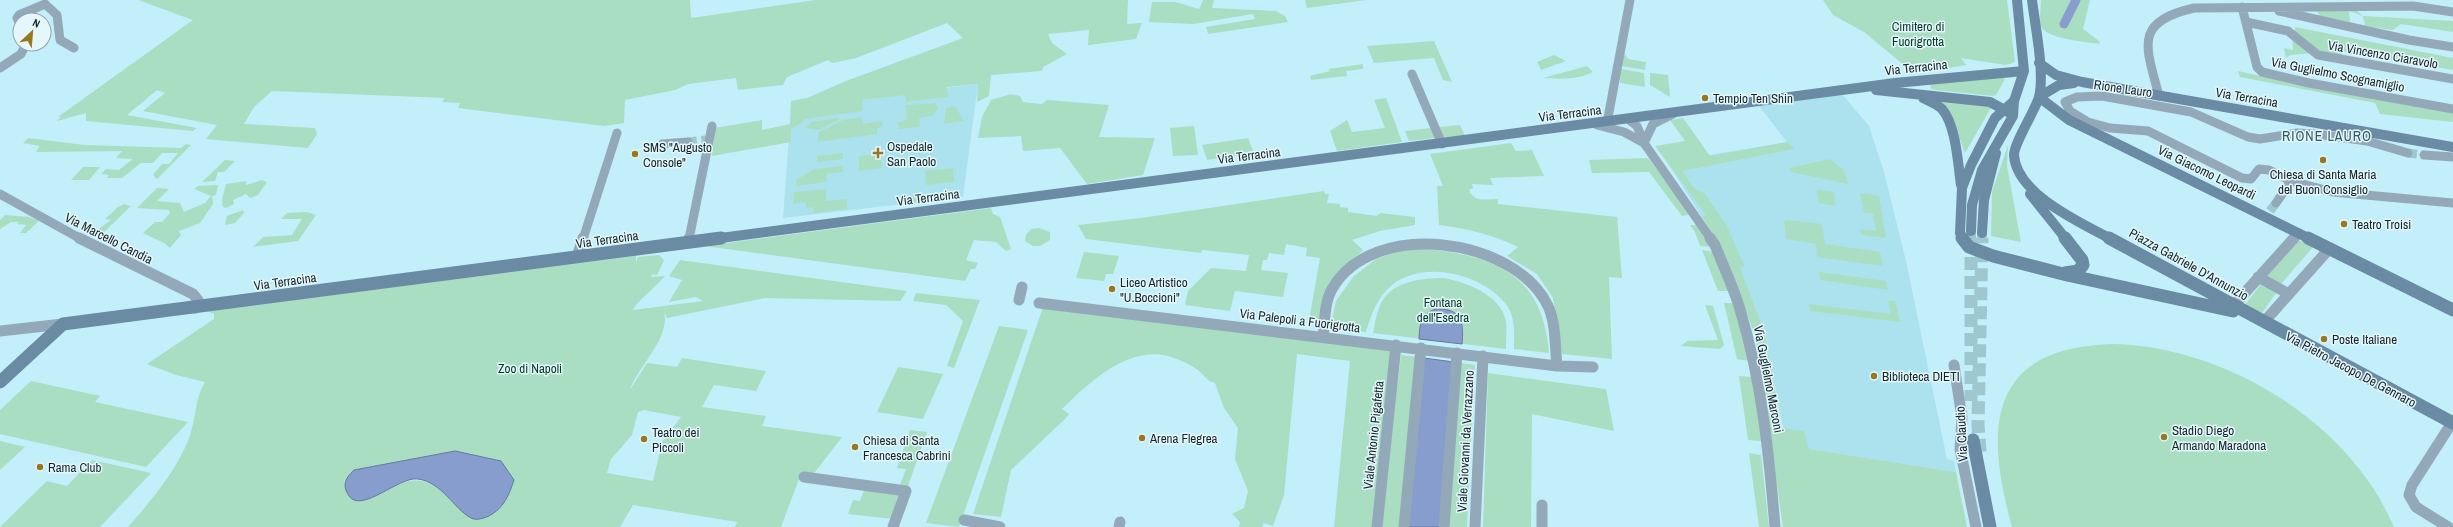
<svg xmlns="http://www.w3.org/2000/svg" width="2453" height="527" viewBox="0 0 2453 527" font-family="'Archivo Narrow',sans-serif">
	<rect width="100%" height="100%" fill="#c2effa"/>
	<path fill="#ace2ee" d="M978 84 963 197 783 218 791 109 846 99Z
		M1843 95 1869 126 1884 172 1906 261 1947 459 1954 461 1956 472 1808 449 1783 428 1765 334 1739 267 1724 239 1702 217 1667 162 1787 142 1759 106Z"/>
	<path fill="#a9dec3" fill-rule="evenodd" d="M138 0H690L691 18 815 0H1128L1127 24 1142 23 1136 39 1088 45 1089 30 1048 34 1052 43 1067 54 1043 67 1042 71 991 75 989 96 977 102 978 84 946 87 949 97 906 102 905 95 862 100V111L806 119 791 130V142L712 156 715 128 762 120V130L790 124 791 101 807 98 846 81 963 38 947 23 856 58 832 63 828 60 787 77 783 85 738 90 736 78 688 84 675 90 625 100 624 123 604 126 458 108 460 103 442 102 445 98 272 91 254 107 244 124 315 128 317 134 308 148 206 139 217 125 143 111 165 93 157 90 127 115 197 128 193 131 86 121V113L57 121 61 117H58L193 20Z
		M1203 0H1214L1212 8 1276 11 1285 16 1288 22 1208 34 1206 27 1255 19 1253 14 1193 24 1149 22 1152 2H1175L1199 9Z
		M1305 0H1367L1307 8Z
		M1823 0H2007L2015 62 2006 65 1961 58 1966 65 1943 69C1932 61 1925 68 1915 74L1864 32 1833 15Z
		M2041 0H2090L2083 29 2099 41 2100 44C2088 42 2045 39 2041 26 2039 18 2041 8 2041 0Z
		M2356 10 2363 16 2453 21V32L2401 24 2393 30 2365 26 2363 16 2349 11 2350 22 2320 16 2317 11Z
		M2295 27 2453 58V70L2341 51 2343 58 2323 53 2295 33Z
		M2292 37 2313 53 2291 55 2286 58 2284 48 2293 50Z
		M1434 41 1452 82 1443 80 1434 58 1374 63 1367 46Z
		M1623 52 1628 59 1646 62 1645 70 1621 66Z
		M1554 55 1566 61 1541 70 1537 62Z
		M1363 64V69L1346 71 1347 76 1311 80 1310 76 1330 71 1329 69Z
		M1587 66 1593 72C1577 80 1562 79 1543 78Z
		M1621 69 1644 73 1645 87 1620 83Z
		M2238 71 2302 85 2453 113V122L2380 114 2375 103 2240 77Z
		M1650 73 1668 75 1670 97 1650 85Z
		M2000 76 2005 79 1996 95 1993 96 1936 90 1931 89 1930 84Z
		M1011 94 1020 96 1023 102 1042 104 1047 100 1109 105 1099 137 1155 138 1143 175 1087 184 1060 148 1023 151 1021 136 978 138 982 117 991 100Z
		M1386 98 1402 142 1337 151 1330 131 1347 120 1352 132 1385 128 1374 100Z
		M1940 100 1992 106 1965 153 1950 112Z
		M936 103 938 109 932 116 919 118 920 127 899 129 898 123 907 119 906 105Z
		M955 106 964 121 944 124 946 108Z
		M862 117 863 124 882 121V127L877 128V134L817 142 819 132 843 120Z
		M838 118 840 119 819 130 805 128 811 122Z
		M1683 118 1710 156 1788 142 1794 149 1682 171 1693 187 1705 194 1726 224 1745 267H1740L1765 334 1782 428 1804 431 1809 449 1956 472 1967 527H1783L1755 336 1740 295 1718 242 1702 217 1706 215 1655 146 1685 141 1670 120Z
		M1460 125 1465 136 1443 138 1439 127Z
		M1194 126 1198 155 1173 156 1170 128Z
		M1431 128 1435 138 1409 141 1405 131Z
		M28 138 84 145 181 148 186 144 191 145 157 179 153 175 162 164H169L178 153H162L153 163H141L122 178H107L109 175 101 174 106 169 119 170 133 159 116 158 122 151 36 152 40 146 23 143Z
		M1248 138 1254 153 1207 160 1202 145Z
		M1511 143 1516 151 1532 150 1544 176 1490 178 1493 185 1472 184 1473 188 1469 190C1474 203 1487 199 1498 199V204L1617 217 1622 278 1609 277 1612 359 1562 354 1553 298 1537 274 1507 256 1518 247C1492 234 1468 229 1439 225L1437 186H1443L1430 154Z
		M2008 145 2007 166 2021 242 1991 236 1992 192Z
		M843 153V159L817 162V156Z
		M881 153 882 168 859 171V156Z
		M1648 158 1691 214 1682 216 1649 172 1592 173 1589 160Z
		M1830 159 1844 170 1848 184 1791 172 1789 168Z
		M225 160 235 161 224 172H218L215 181 202 182Z
		M843 166V172L827 174 826 182 796 186V180L814 169Z
		M83 167H100L89 180H71Z
		M953 168 954 182 926 185 925 171Z
		M262 180 267 182 258 195 250 198 246 194 233 200 234 204 226 208 223 207 222 200 226 184 246 181V185Z
		M218 185 216 195 212 196 213 204 200 223 179 231 181 235 170 248 164 243 143 233 155 222H162L170 213 169 210 137 208 157 188 169 189 157 201 180 203 184 212 205 203 211 196 194 189 198 186Z
		M826 189V201L847 199V209L813 213V207L806 208V202L793 204 794 192Z
		M1817 190 1834 192 1836 206 1819 203Z
		M1324 191 1325 194H1329L1327 203 1340 204V207L1348 208V212L1377 216 1380 213 1415 217V225L1380 231 1352 240 1363 250 1329 283 1321 322 1309 321 1320 258 1306 256 1307 248 1286 244 1284 255 1269 253 1267 260H1263L1261 270 1288 273 1283 297 1235 291 1230 311 1185 305 1188 291 1211 268 1246 271 1249 255 1202 250 1201 253 1086 239 1078 225 1141 218Z
		M1860 193 1879 196 1886 238 1862 235 1860 229 1876 231 1873 214 1864 213Z
		M925 194 926 201 906 204 905 197Z
		M124 204 131 206 101 235 93 236 100 231H96L111 220 105 219 118 207Z
		M991 208 993 214 1000 217 1011 249 1006 251 996 242 974 240 966 260 978 263 975 269H971L965 281 704 246Z
		M243 210 244 213 235 223 225 225 227 216Z
		M307 212 316 215 298 241 253 247 263 237 292 235 302 219H281L287 213Z
		M5 215 29 217 39 221 26 233H20L26 225 17 224 19 222H11L0 229V220Z
		M1788 220 1822 224 1825 244 1880 252 1883 266 1817 257 1816 244 1786 239 1784 221Z
		M1690 225H1697L1713 247 1700 246 1695 232Z
		M1039 228 1050 232V240L1040 246H1033L1025 241 1026 235 1031 229Z
		M2298 240 2313 247 2281 284 2266 276Z
		M1425 249C1496 256 1543 275 1549 353L1514 349C1514 333 1516 316 1505 303 1480 273 1423 260 1392 285 1377 297 1371 315 1366 332L1330 329 1336 301 1353 277 1376 259 1399 251Z
		M1702 250 1714 252 1730 291H1718Z
		M1084 252 1119 256 1113 274H1106L1104 281 1076 278Z
		M659 255 664 260 657 275 652 274 651 277 665 276C657 286 636 302 633 310L703 301 696 297 669 302 682 280 669 276 680 260 907 291 900 301 765 298 667 318 664 310C671 339 638 365 630 390L647 363 677 367 682 358 766 371 756 391 714 385 702 407 766 416 762 426 842 437 815 472 799 479 781 527H735L737 522 633 505 620 527H128C151 501 177 470 189 438 196 419 195 398 205 382L176 375 147 364 214 319V314L207 311 636 256V263L638 257ZM644 410 681 417 662 442 653 481 607 473 611 459 632 435 638 412ZM455 451 501 461 472 518C443 492 429 467 388 489L365 467 382 466Z
		M1819 272 1886 281 1888 290 1820 280Z
		M1444 278C1466 282 1501 295 1506 321 1507 330 1506 340 1506 349L1373 333C1375 324 1376 314 1380 306 1389 281 1422 278 1444 278Z
		M2260 285 2276 293 2262 313 2245 305Z
		M916 293 980 300 954 368 947 366 963 321 946 305 913 301Z
		M1888 301H1895L1900 322 1810 311 1809 304 1891 314Z
		M1724 303H1734L1750 361 1737 359Z
		M1705 305 1713 306 1724 345 1720 349 1681 346 1687 341 1718 340Z
		M1043 307 1394 350 1378 527H1334L1350 361 1297 354 1284 495 1273 526 1264 523 1262 527H1239L1240 522 1232 514 1244 508 1248 491 1235 459 1238 428 1224 408 1215 383C1207 381 1205 376 1199 371 1193 366 1185 362 1177 359 1134 340 1090 381 1062 409L1069 414 1065 419 1011 470 1001 517 973 514Z
		M999 326 1028 330 959 527 926 523Z
		M2114 344C2205 346 2305 398 2360 470 2374 487 2385 507 2394 527H2012C1984 426 1988 347 2114 344Z
		M1401 355 1418 357 1400 527H1380Z
		M1461 363 1475 365 1467 527H1448Z
		M898 367 943 374 923 419 877 412Z
		M1488 373 1606 389 1614 431 1532 414 1531 527H1483Z
		M1739 376 1752 377 1762 441 1748 440Z
		M31 381 100 396 95 402 188 422 146 467 0 434V410Z
		M910 430 927 432 908 486 900 485 906 469 897 468Z
		M0 441 25 447 0 470Z
		M1749 453 1761 455 1769 527H1759Z
		M92 460 151 473 100 527H0L47 481 67 486Z
		M864 490 902 494 893 519 848 514 853 500 860 501Z"/>
	<path fill="#869dce" stroke="#64799d" d="M1436 309C1462 308 1464 323 1462 344L1419 339C1420 324 1420 314 1436 309Z
		M1424 358 1454 362 1440 527H1408Z
		M455 451 501 461 514 480C509 495 504 508 489 516 484 518 477 521 471 518 454 509 442 482 418 479 399 476 362 514 349 496 347 493 345 489 345 485 346 478 349 475 354 470Z"/>
	<g fill="none" stroke-linecap="round" stroke-linejoin="round">
		<path stroke="#869dce" stroke-width="9" d="M2064 24 2076 0"/>
		<path stroke="#9fc7d0" stroke-width="9" stroke-dasharray="9 4.5" stroke-linecap="butt" d="M688 142 706 140
			M2408 153 2424 155
			M2270 211 2276 203"/>
		<path stroke="#9fc7d0" stroke-width="10" stroke-dasharray="10 5.5" stroke-linecap="butt" d="M1971 231V239
			M1982 239V233"/>
		<path stroke="#9fc7d0" stroke-width="13" stroke-dasharray="13 6" stroke-linecap="butt" d="M1971 238V401
			M1980 452 1978 425 1982 238"/>
		<path stroke="#93a9ba" stroke-width="9" d="M2242 7 2257 67 2262 72 2309 83 2453 109
			M2279 11 2409 40 2453 47
			M2246 22 2288 31 2318 55 2453 79
			M20 24 17 18 19 15 45 4 57 15 60 40 74 48
			M0 68 21 54 26 44
			M1412 74 1442 144
			M2159 96C2146 46 2133 22 2194 8L2413 6 2453 12
			M1629 120 1637 126 1644 143 1711 239
			M1607 123 1630 0
			M1597 125 1624 132 1644 143
			M1644 143 1653 124 1673 114
			M662 144 688 142
			M2424 155 2453 157
			M2291 181 2269 170 2259 169 2251 179 2242 178 2148 131 2110 128 2088 122 2070 111 2065 102 2077 97 2102 96 2191 112 2248 137 2260 139 2297 133 2316 134 2367 141 2408 153
			M0 194 81 239
			M2276 203 2291 181 2333 192 2453 203
			M583 239 617 133
			M689 239 712 126
			M2293 239 2299 233"/>
		<path stroke="#93a9ba" stroke-width="11" d="M79 238 193 294 198 300 195 308
			M1710 238 1715 245C1724 268 1735 290 1741 313 1762 383 1769 455 1775 527
			M688 243 689 238
			M577 257 583 238
			M2258 277 2289 294
			M1019 300 1022 287
			M1039 303 1557 366 1593 367
			M2233 306 2294 238
			M2264 322 2330 248
			M0 331 63 324
			M1323 337C1325 322 1324 303 1332 289 1372 218 1515 237 1548 306 1556 323 1555 347 1557 366
			M1954 365 1962 418 1960 449 1976 527
			M804 477 906 491 893 527
			M1542 505V527
			M964 520 1000 527
			M1119 527 1120 522
			M1377 527 1396 345
			M1404 527 1421 348
			M1444 527 1457 353
			M1475 527 1483 356
			M2448 527 2416 507 2409 495 2412 485 2453 421"/>
		<path stroke="#6a8ba3" stroke-width="10" d="M2032 0C2035 25 2045 73 2039 97 2035 111 2014 143 2014 155 2016 194 2081 223 2111 239
			M2039 63 2056 75 2082 82 2453 147
			M1876 90 1990 102 2010 113
			M2039 97 2069 120 2310 239
			M2039 97 2059 85 2074 83
			M1923 98C1929 101 1937 104 1942 109 1956 125 1958 164 1961 185
			M2030 194 2066 239
			M1971 231 1972 205 1982 170 2013 116 2014 101 2024 71 2017 0
			M1982 233 1984 200 1996 153
			M713 239 1895 83 2024 71
			M1962 239 1960 233 1962 188 1971 165 1995 118 2014 101"/>
		<path stroke="#6a8ba3" stroke-width="13" d="M1962 238 1969 247 1993 256 2067 275 2233 311
			M2065 238 2082 260 2083 265 2078 271 2065 273
			M2109 238 2453 423
			M2308 238 2453 310
			M0 382 63 324 721 238
			M1973 440 1990 527"/>
	</g>
	<g fill="#997721" stroke="#e5f7fb" stroke-width="1.5">
		<circle cx="1705" cy="98" r="4"/>
		<path d="M876 147h4v4h4v4h-4v4h-4v-4h-4v-4h4z"/>
		<circle cx="635" cy="154" r="4"/>
		<circle cx="2323" cy="160" r="4"/>
		<circle cx="2344" cy="224" r="4"/>
		<circle cx="1112" cy="289" r="4"/>
		<circle cx="2324" cy="339" r="4"/>
		<circle cx="1874" cy="376" r="4"/>
		<circle cx="2164" cy="437" r="4"/>
		<circle cx="1142" cy="438" r="4"/>
		<circle cx="644" cy="439" r="4"/>
		<circle cx="855" cy="447" r="4"/>
		<circle cx="40" cy="467" r="4"/>
	</g>
	<g text-anchor="middle" stroke-width="3" stroke-linejoin="round" paint-order="stroke">
		<g font-size="13" fill="#043926" stroke="#e5f7fb">
			<text x="1918" y="31">Cimitero di<tspan x="1918" dy="15">Fuorigrotta</tspan></text>
			<text x="1443" y="307">Fontana<tspan x="1443" dy="15">dell'Esedra</tspan></text>
			<text x="530" y="373">Zoo di Napoli</text>
		</g>
		<g font-size="13" fill="#14262a" stroke="#e5f7fb">
			<text transform="translate(2383 54) rotate(10)" y="5">Via Vincenzo Ciaravolo</text>
			<text transform="translate(1916 67) rotate(-6)" y="5">Via Terracina</text>
			<text transform="translate(2338 74) rotate(11)" y="5">Via Guglielmo Scognamiglio</text>
			<text transform="translate(2123 88) rotate(8)" y="5">Rione Lauro</text>
			<text transform="translate(2247 97) rotate(10)" y="5">Via Terracina</text>
			<text transform="translate(1570 113) rotate(-7)" y="5">Via Terracina</text>
			<text transform="translate(1249 155) rotate(-7)" y="5">Via Terracina</text>
			<text transform="translate(2207 172) rotate(26)" y="5">Via Giacomo Leopardi</text>
			<text transform="translate(928 197) rotate(-7)" y="5">Via Terracina</text>
			<text transform="translate(109 238) rotate(27)" y="5">Via Marcello Candia</text>
			<text transform="translate(607 239) rotate(-8)" y="5">Via Terracina</text>
			<text transform="translate(2189 264) rotate(29)" y="5">Piazza Gabriele D'Annunzio</text>
			<text transform="translate(285 281) rotate(-8)" y="5">Via Terracina</text>
			<text transform="translate(1300 320) rotate(7)" y="5">Via Palepoli a Fuorigrotta</text>
			<text transform="translate(2351 369) rotate(28)" y="5">Via Pietro Jacopo De Gennaro</text>
			<text transform="translate(1769 379) rotate(79)" y="5">Via Guglielmo Marconi</text>
			<text transform="translate(1961 434) rotate(-93)" y="5">Via Claudio</text>
			<text transform="translate(1373 435) rotate(-84)" y="5">Viale Antonio Pigafetta</text>
			<text transform="translate(1465 441) rotate(-87)" y="5">Viale Giovanni da Verrazzano</text>
		</g>
		<g font-size="13" fill="#14262a" stroke="#e5f7fb" text-anchor="start">
			<text x="1713" y="103">Tempio Ten Shin</text>
			<text x="887" y="151">Ospedale<tspan x="887" dy="15">San Paolo</tspan></text>
			<text x="643" y="152">SMS "Augusto<tspan x="643" dy="15">Console"</tspan></text>
			<text x="2323" y="179" text-anchor="middle">Chiesa di Santa Maria<tspan x="2323" dy="15">del Buon Consiglio</tspan></text>
			<text x="2352" y="229">Teatro Troisi</text>
			<text x="1120" y="287">Liceo Artistico<tspan x="1120" dy="15">"U.Boccioni"</tspan></text>
			<text x="2332" y="344">Poste Italiane</text>
			<text x="1882" y="381">Biblioteca DIETI</text>
			<text x="2172" y="435">Stadio Diego<tspan x="2172" dy="15">Armando Maradona</tspan></text>
			<text x="652" y="437">Teatro dei<tspan x="652" dy="15">Piccoli</tspan></text>
			<text x="1150" y="443">Arena Flegrea</text>
			<text x="863" y="445">Chiesa di Santa<tspan x="863" dy="15">Francesca Cabrini</tspan></text>
			<text x="48" y="472">Rama Club</text>
		</g>
		<g font-size="14" letter-spacing="1" fill="#315b64" stroke="#e5f7fb">
			<text x="2327" y="141">RIONE LAURO</text>
		</g>
	</g>
	<g transform="translate(32 32) rotate(26)"><circle r="19" fill="#e5f7fb" stroke="#91a3a7"/>
	<path d="M0-3L7 15L0 10L-7 15Z" fill="#997721"/>
	<text y="-6" font-size="11" font-weight="bold" text-anchor="middle" fill="#14262a">N</text>
	</g>
</svg>
